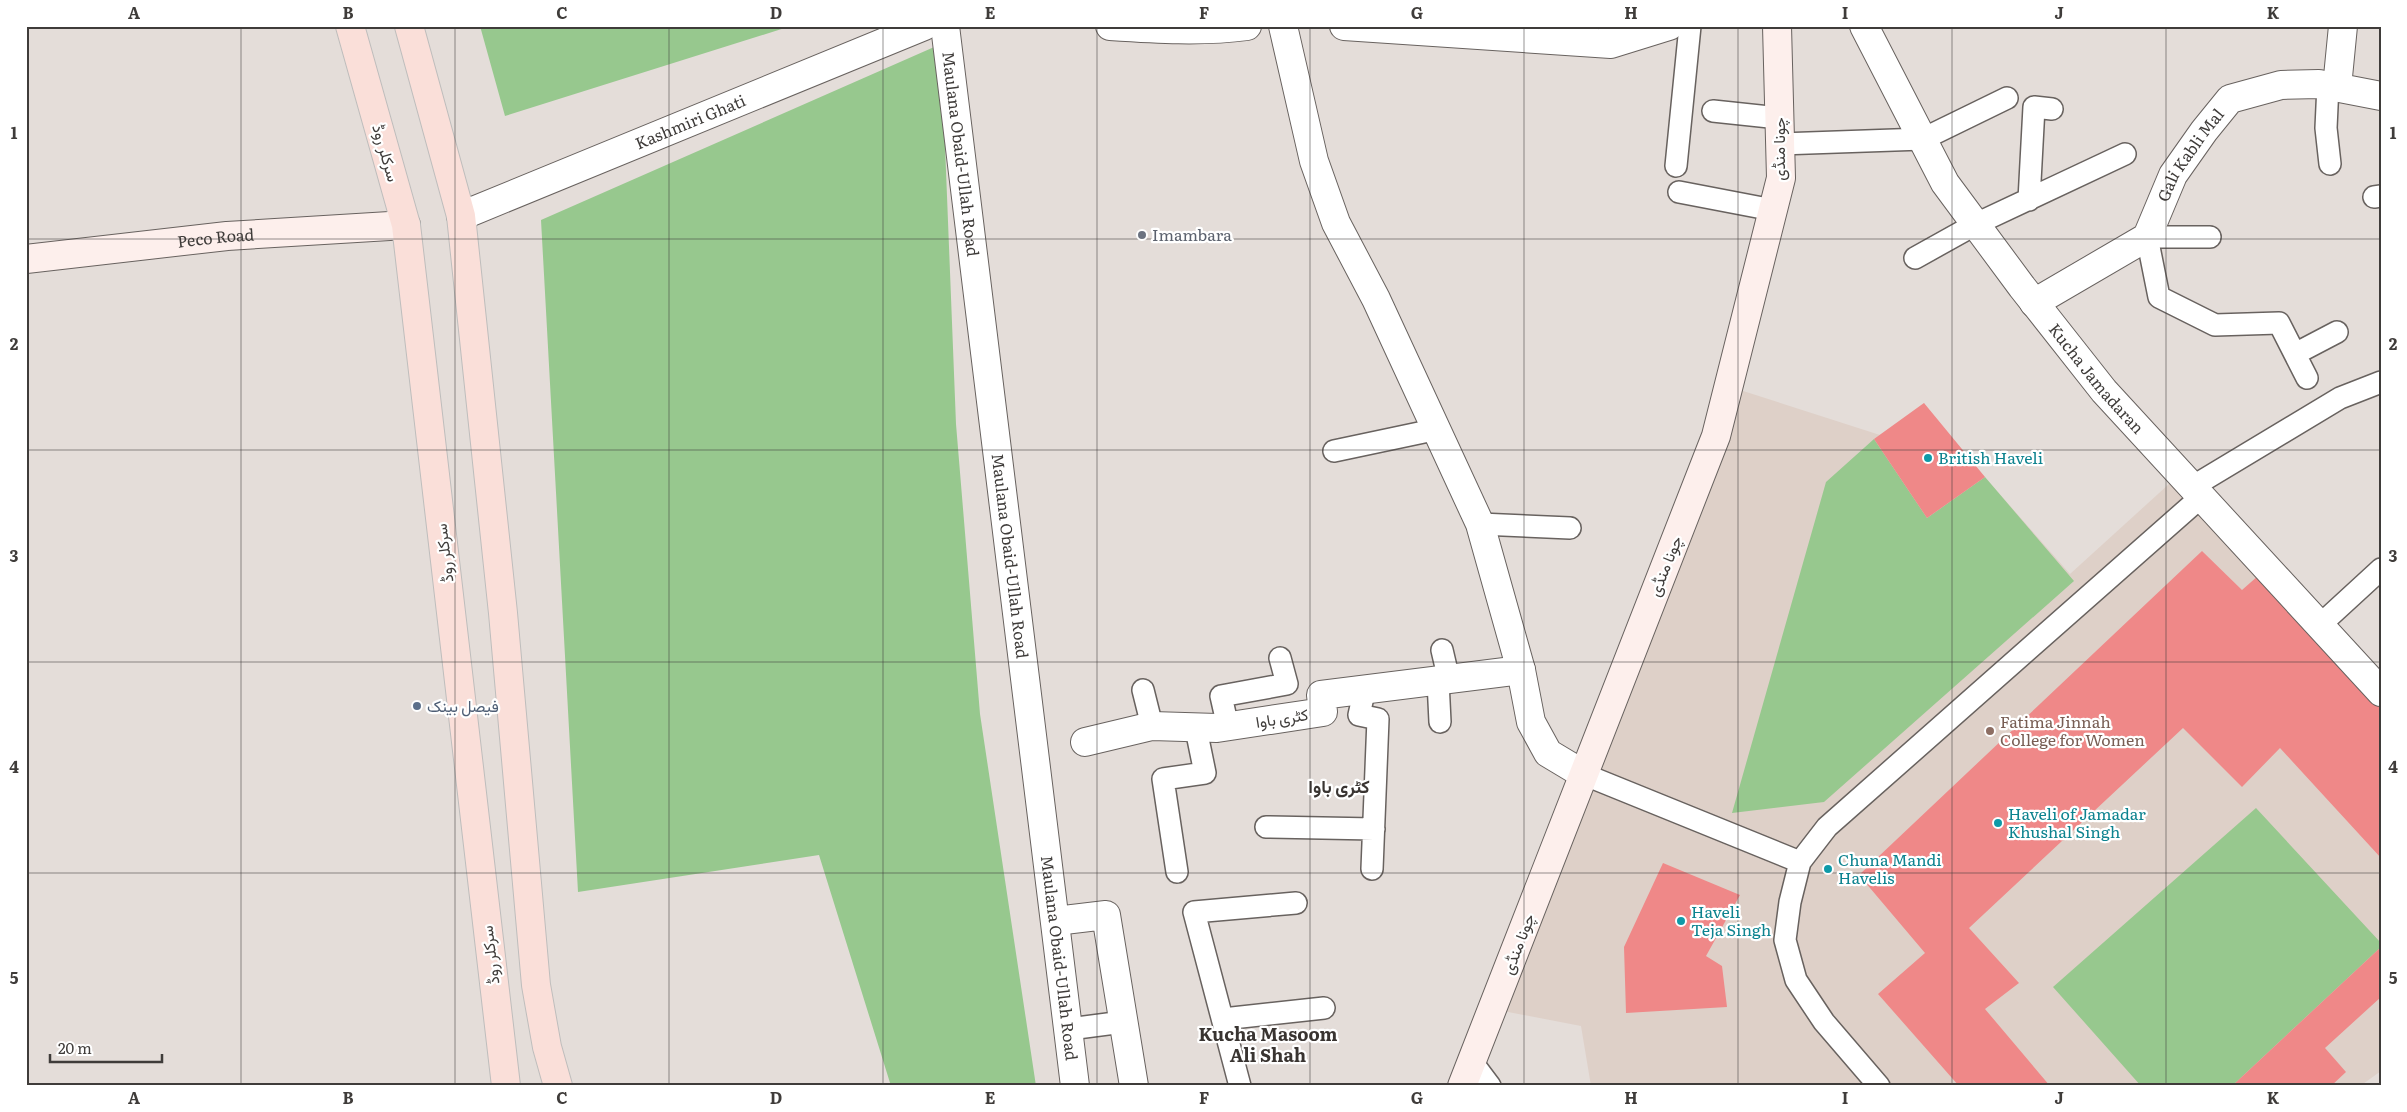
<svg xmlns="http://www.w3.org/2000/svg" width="2407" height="1112" viewBox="0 0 2407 1112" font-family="Literata,Vazirmatn,serif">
	<rect width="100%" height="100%" fill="#e4ddd9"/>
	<path fill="#ded0c8" d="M1740 390 1880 435 1924 403 1932 417 2070 574 2180 474 2381 687V1071L2360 1086H1591L1581 1026 1493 1009Z"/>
	<path fill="#97c88e" d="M480 26H791L505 116Z
		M941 44 956 424 980 714 1036 1086H891L819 855 578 892 541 220Z
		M1874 439 1927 518 1985 477 2074 581 1824 802 1732 813 1826 482Z
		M2256 808 2381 943V947L2232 1086H2141L2053 987Z"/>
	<path fill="#ef8888" d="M1924 403 1985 477 1927 518 1874 439Z
		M2202 551 2242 590 2267 568 2381 692V858L2280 748 2242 787 2183 728 1969 928 2019 983 1985 1009 2050 1086H1959L1878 994 1925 953 1859 875Z
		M1663 863 1740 895 1706 956 1722 966 1727 1007 1626 1013 1624 947Z
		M2381 947V997L2325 1048 2346 1072 2331 1086H2232Z"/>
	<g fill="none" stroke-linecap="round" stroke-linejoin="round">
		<g stroke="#68625f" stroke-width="24">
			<path id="lane" d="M1609 26 1611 44
				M2328 85 2326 128 2330 164
				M1713 111 1779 118
				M1780 144 1923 139 2007 98
				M1676 166 1690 26
				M1679 192 1773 210
				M2374 197 2381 196
				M2029 200 2034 107 2052 109
				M2210 237H2147L2159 297 2215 325 2279 323 2307 378
				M1915 258 1976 224 2125 154
				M2295 354 2337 332
				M1334 451 1438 429
				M2192 487 2340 398 2381 382
				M1480 524 1570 528
				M2320 625 2381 569
				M1442 650 1449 680
				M1438 681 1440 722
				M1365 688 1359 715 1378 719 1372 869
				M1143 690 1152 726
				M1228 727 1221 696 1287 684 1280 658
				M1583 774 1800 862
				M1266 827 1374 829
				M1177 872 1163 779 1205 773 1196 729
				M1223 1019 1324 1008
				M1077 1028 1123 1022
				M1472 1062 1490 1086
				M1240 1086 1194 912 1296 903
				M1879 1086 1824 1022 1796 980 1785 940 1790 902 1800 862 1827 827 2201 497"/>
		</g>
		<g stroke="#68625f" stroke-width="30">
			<g id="street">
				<path id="s1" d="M945 26 1075 1086"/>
				<path d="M1110 26C1156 29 1202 32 1247 26"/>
				<path d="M1283 26 1314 161 1336 223 1376 299 1480 524 1521 670 1531 722 1548 753 1583 774"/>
				<path d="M1344 26 1611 44 1669 26"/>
				<path id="s2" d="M1864 26 1945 183 2022 287 2104 391 2381 692"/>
				<path d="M2337 87 2343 26"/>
				<path id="s3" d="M461 216 924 26"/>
				<path id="s4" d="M2034 303 2147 237 2173 175 2204 131 2230 99 2281 85 2319 84 2381 96"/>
				<path d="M1085 742 1152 726 1217 728 1323 712 1321 695 1521 670"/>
				<path d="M1064 920 1106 915 1134 1086"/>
			</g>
		</g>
		<g stroke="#68625f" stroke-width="30">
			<g id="secondary">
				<path id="s5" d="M26 259 227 236 406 225"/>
				<path d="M1462 1086 1716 436 1781 178 1777 26"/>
			</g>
		</g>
		<g stroke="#bebdbc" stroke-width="30">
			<path id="primary" d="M350 26 406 225 506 1086
				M409 26 461 216 503 613 536 985 547 1047 558 1086"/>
		</g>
		<use href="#lane" stroke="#fff" stroke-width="21"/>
		<use href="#street" stroke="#fff" stroke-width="28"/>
		<use href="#secondary" stroke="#fdefec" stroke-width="28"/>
		<use href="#primary" stroke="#fadfd9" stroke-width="28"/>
	</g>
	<path fill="none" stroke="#3f3c3a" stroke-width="1" stroke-opacity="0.55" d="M241 26V1086M455 26V1086M669 26V1086M883 26V1086M1097 26V1086M1310 26V1086M1524 26V1086M1738 26V1086M1952 26V1086M2166 26V1086M26 239H2381M26 450H2381M26 662H2381M26 873H2381"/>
	<circle fill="#6b7280" stroke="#fff" stroke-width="2" cx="1142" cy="235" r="5"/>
	<g fill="#0f9aa8" stroke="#fff" stroke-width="2">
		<circle cx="1928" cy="458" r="5"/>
		<circle cx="1998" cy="823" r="5"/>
		<circle cx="1828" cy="869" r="5"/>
		<circle cx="1681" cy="921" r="5"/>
	</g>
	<circle fill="#5c6f8a" stroke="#fff" stroke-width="2" cx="417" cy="706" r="5"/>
	<circle fill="#8d6e63" stroke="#fff" stroke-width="2" cx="1990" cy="731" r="5"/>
	<g text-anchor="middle" stroke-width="4.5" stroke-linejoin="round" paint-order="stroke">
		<g font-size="16" fill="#3f3c3a" stroke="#fff">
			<text dy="6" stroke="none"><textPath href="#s3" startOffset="248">Kashmiri Ghati</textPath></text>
			<text transform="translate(1779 149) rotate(-90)" y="6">چونا منڈی</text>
			<text transform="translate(386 153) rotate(74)" y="6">سرکلر روڈ</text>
			<text dy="6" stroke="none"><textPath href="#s1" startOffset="129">Maulana Obaid-Ullah Road</textPath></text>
			<text dy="6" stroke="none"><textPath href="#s4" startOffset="224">Gali Kabli Mal</textPath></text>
			<text dy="6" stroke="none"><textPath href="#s5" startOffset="191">Peco Road</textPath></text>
			<text dy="6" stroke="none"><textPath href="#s2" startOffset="424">Kucha Jamadaran</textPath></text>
			<text transform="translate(444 553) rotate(-97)" y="6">سرکلر روڈ</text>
			<text dy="6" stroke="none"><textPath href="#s1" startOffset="534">Maulana Obaid-Ullah Road</textPath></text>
			<text transform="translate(1665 566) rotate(-68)" y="6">چونا منڈی</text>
			<text transform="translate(1282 718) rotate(-9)" y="6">کٹری باوا</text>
			<text transform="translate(1518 944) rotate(-69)" y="6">چونا منڈی</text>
			<text transform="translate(490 955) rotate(-97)" y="6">سرکلر روڈ</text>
			<text dy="6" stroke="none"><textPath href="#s1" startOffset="939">Maulana Obaid-Ullah Road</textPath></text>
		</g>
		<g font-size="16" fill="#5b616d" stroke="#fff" text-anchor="start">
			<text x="1152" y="241">Imambara</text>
		</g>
		<g font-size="16" fill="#0d838f" stroke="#fff" text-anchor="start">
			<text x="1938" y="464">British Haveli</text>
			<text x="2008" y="820">Haveli of Jamadar<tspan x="2008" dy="18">Khushal Singh</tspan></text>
			<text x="1838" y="866">Chuna Mandi<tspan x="1838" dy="18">Havelis</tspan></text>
			<text x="1691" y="918">Haveli<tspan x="1691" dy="18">Teja Singh</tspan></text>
		</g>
		<g font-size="16" fill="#4e5e75" stroke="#fff" text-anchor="start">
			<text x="427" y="712">فیصل بینک</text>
		</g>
		<g font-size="16" fill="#785e54" stroke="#fff" text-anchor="start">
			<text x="2000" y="728">Fatima Jinnah<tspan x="2000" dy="18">College for Women</tspan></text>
		</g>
		<g font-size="18" font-weight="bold" fill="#393431" stroke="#fff">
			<text x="1339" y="793">کٹری باوا</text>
			<text x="1268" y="1041">Kucha Masoom<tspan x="1268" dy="21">Ali Shah</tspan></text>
		</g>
	</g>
	<rect width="2407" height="1112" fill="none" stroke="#ffffff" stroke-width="55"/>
	<path d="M50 1054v8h112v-8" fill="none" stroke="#3f3c3a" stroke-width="2.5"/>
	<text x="58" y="1054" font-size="15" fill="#3f3c3a" stroke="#ffffff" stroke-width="4" paint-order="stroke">20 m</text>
	<rect x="28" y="28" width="2352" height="1056" fill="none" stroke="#3f3c3a" stroke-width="2"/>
	<g font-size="16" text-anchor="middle" font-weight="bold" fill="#3f3c3a">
		<text x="134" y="19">A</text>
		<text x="348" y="19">B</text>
		<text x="562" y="19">C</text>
		<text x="776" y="19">D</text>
		<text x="990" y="19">E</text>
		<text x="1204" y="19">F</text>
		<text x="1417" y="19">G</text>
		<text x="1631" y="19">H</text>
		<text x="1845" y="19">I</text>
		<text x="2059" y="19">J</text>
		<text x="2273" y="19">K</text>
		<text x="14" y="139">1</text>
		<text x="2393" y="139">1</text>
		<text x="14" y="350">2</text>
		<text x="2393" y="350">2</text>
		<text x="14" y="562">3</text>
		<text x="2393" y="562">3</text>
		<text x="14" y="773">4</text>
		<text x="2393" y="773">4</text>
		<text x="14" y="984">5</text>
		<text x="2393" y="984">5</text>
		<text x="134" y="1104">A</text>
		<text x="348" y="1104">B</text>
		<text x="562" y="1104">C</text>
		<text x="776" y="1104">D</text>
		<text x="990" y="1104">E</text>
		<text x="1204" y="1104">F</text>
		<text x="1417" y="1104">G</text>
		<text x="1631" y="1104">H</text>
		<text x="1845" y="1104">I</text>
		<text x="2059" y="1104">J</text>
		<text x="2273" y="1104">K</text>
	</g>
</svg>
